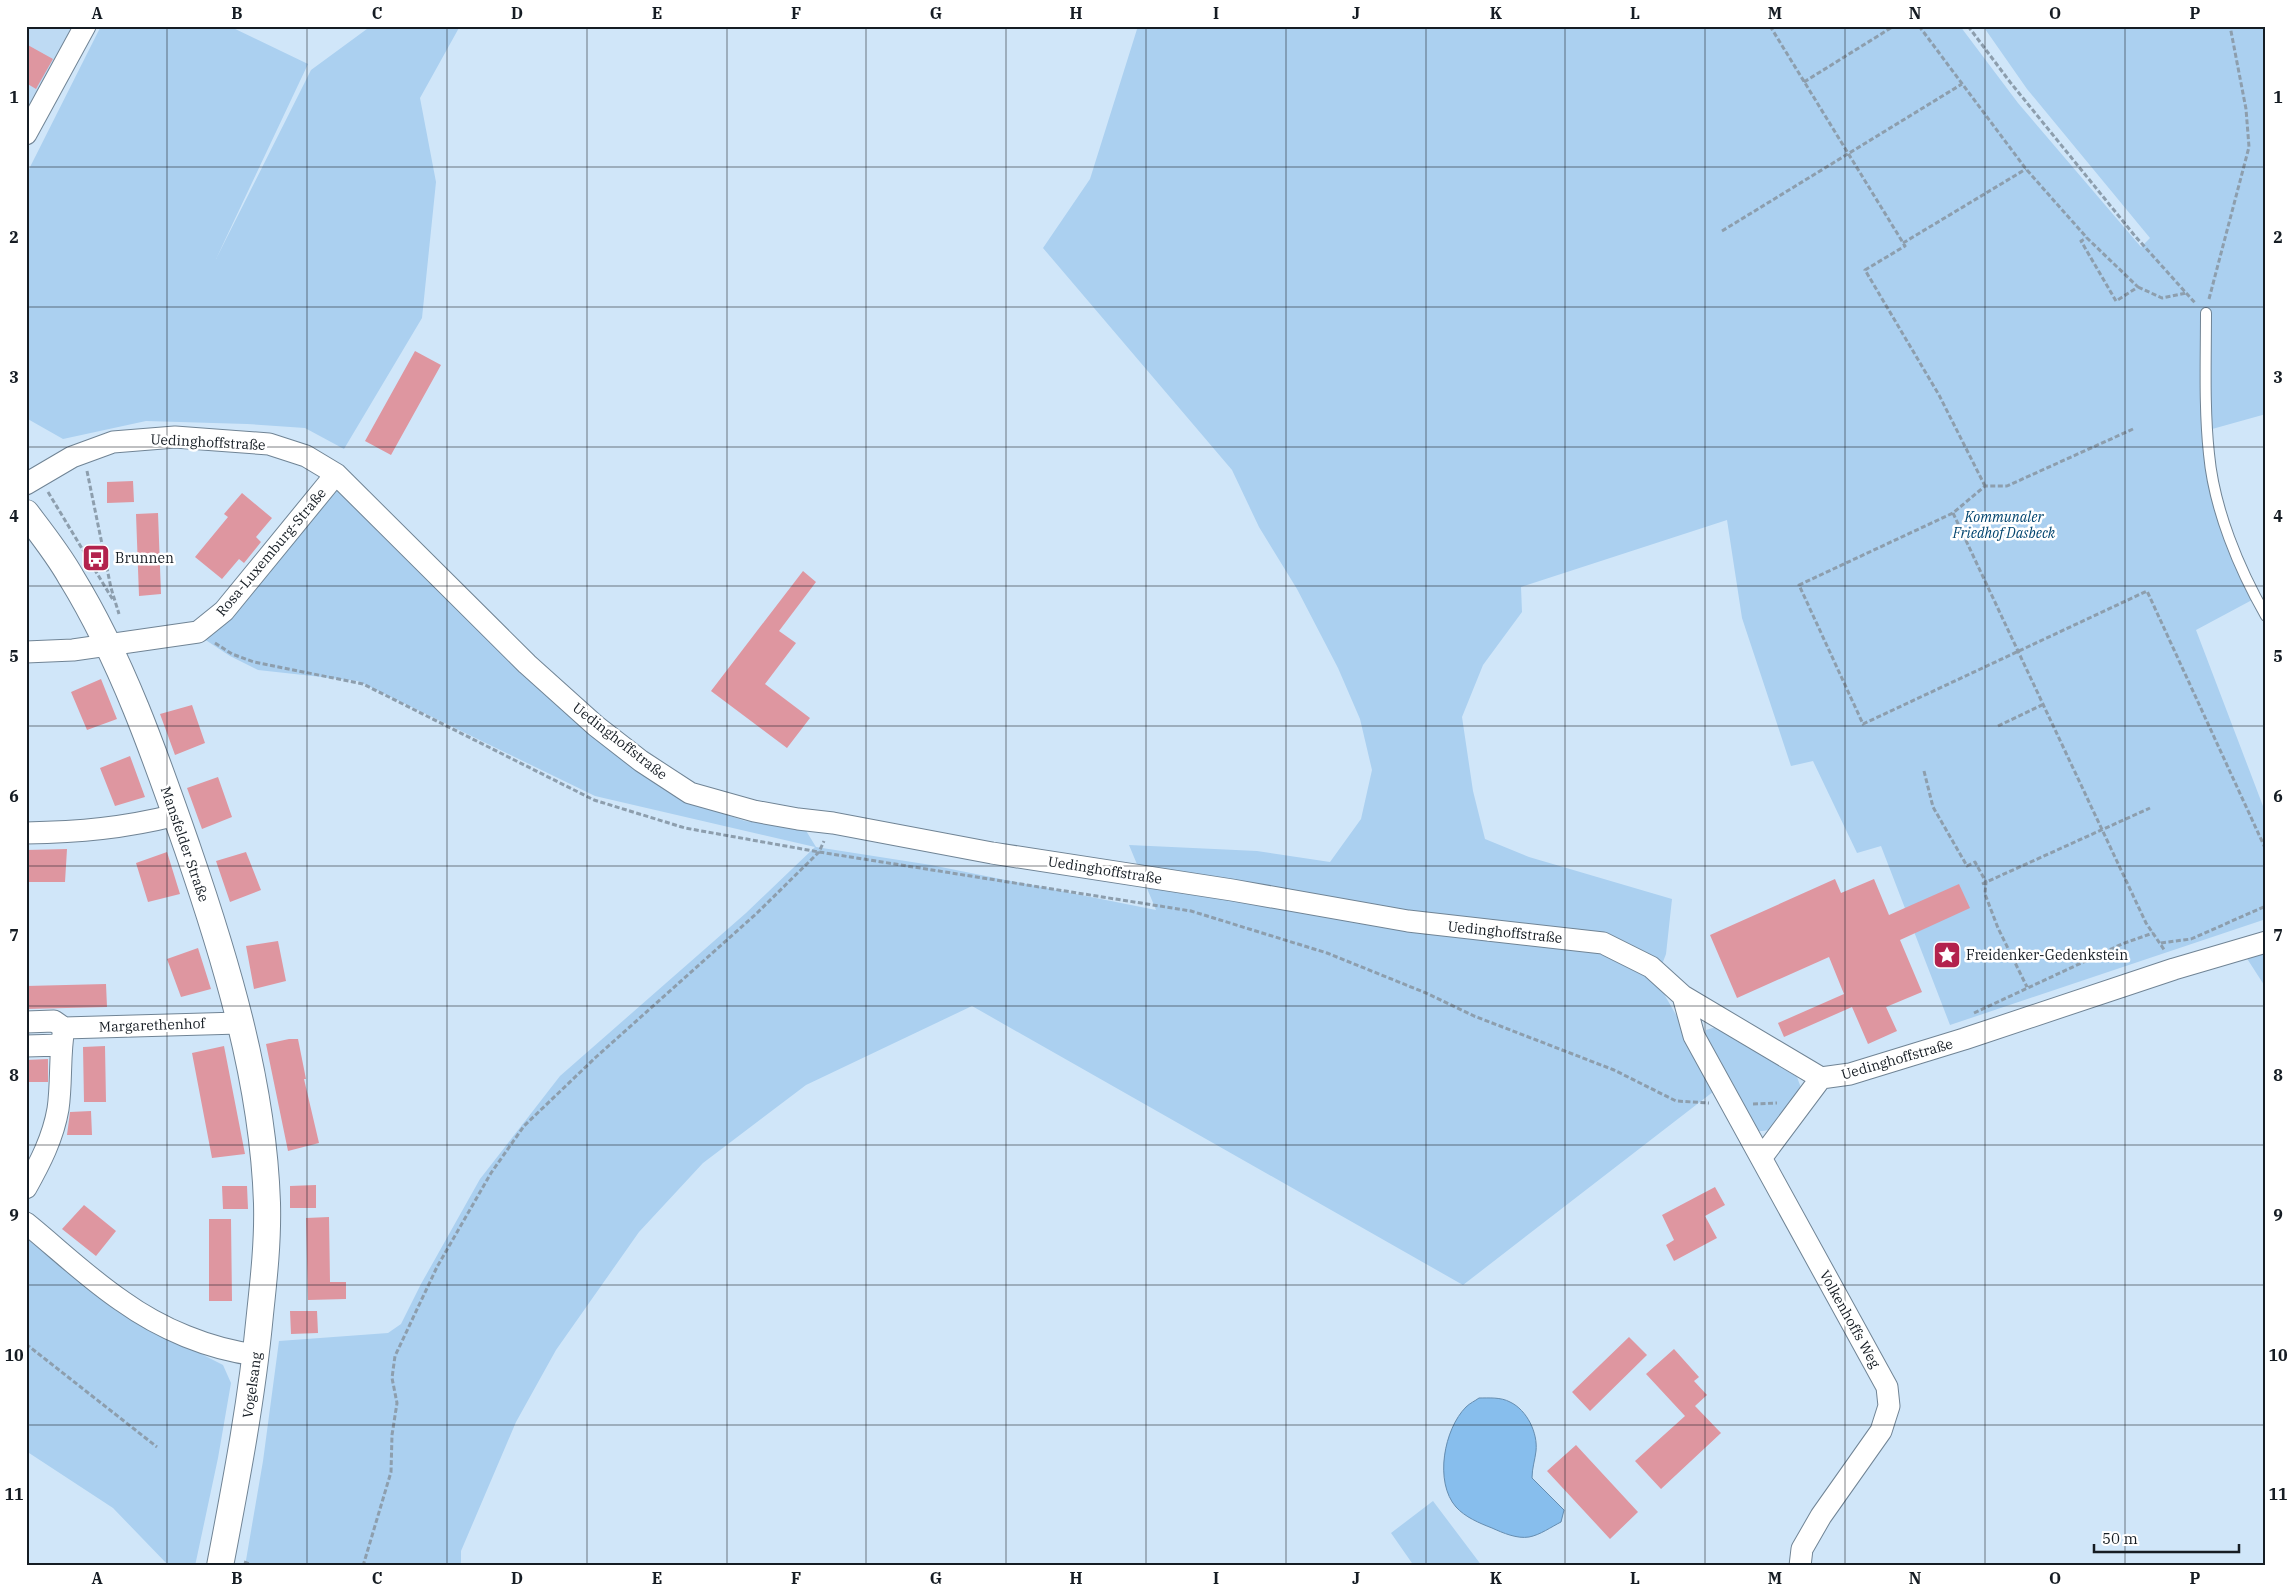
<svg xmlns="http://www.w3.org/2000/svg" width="2292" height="1592" viewBox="0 0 2292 1592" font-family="'IBM Plex Serif',serif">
	<rect width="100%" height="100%" fill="#d0e6f9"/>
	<path fill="#bedaf3" d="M26 26H74L26 113Z"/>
	<path fill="#abd0f0" d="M101 26H229L308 64 216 259 311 70 371 26H460L420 98 436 182 422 318 344 449 305 428 247 424 146 421 63 439 26 418V175Z
		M1138 26H1960L2018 103 2141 247 2150 238 2027 89 1983 26H2266V414L2205 431 2236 563 2252 600 2196 630 2266 814V919L1950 1025 1881 846 1857 853 1813 761 1791 766 1742 618 1727 520 1521 587 1522 612 1483 665 1462 717 1473 791 1485 839 1529 857 1672 899 1666 954 1656 980 1718 1088 1463 1285 972 1006 806 1085 703 1163 639 1232 556 1350 516 1422 461 1551V1566H245L263 1461 279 1341 388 1333 401 1324 421 1284 480 1179 560 1076 746 913 815 847 595 796 358 681 258 670 230 656 201 637 222 623 338 489 634 767 679 799 745 821 805 829 816 847 931 865 1156 910 1129 845 1257 851 1330 862 1361 819 1372 770 1360 719 1338 668 1297 589 1259 527 1232 470 1043 248 1090 179Z
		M2266 952V988L2246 957Z
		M1716 1027 1797 1077 1804 1096C1788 1115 1781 1133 1754 1131L1705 1041 1706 1030Z
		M26 1238 117 1311 223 1365 231 1383 218 1458 195 1566H169L113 1508 26 1451Z
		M1433 1501 1482 1566H1414L1391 1533Z"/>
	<path fill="#87beed" stroke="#658db0" d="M1479 1398C1489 1398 1501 1397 1510 1402 1527 1410 1538 1433 1536 1451 1535 1460 1532 1468 1532 1478L1564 1510 1561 1522C1551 1527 1540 1535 1529 1537 1517 1539 1503 1533 1492 1528 1479 1523 1465 1517 1456 1507 1434 1482 1444 1429 1466 1407 1470 1403 1475 1401 1479 1398Z"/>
	<path fill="#de96a0" d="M26 44 53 59 36 89 26 83Z
		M415 351 441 365 391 455 365 441Z
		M133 481 134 502 107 503V482Z
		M242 493 272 518 256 537 261 542 244 563 239 559 222 579 195 557 228 517 224 514Z
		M158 513 161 594 139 596 136 514Z
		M803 571 816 582 779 631 796 643 765 684 810 718 787 748 711 691Z
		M101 679 117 719 87 730 71 692Z
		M192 705 205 743 175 755 160 714Z
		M130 756 145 797 115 806 100 768Z
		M218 777 232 817 202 829 187 788Z
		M67 849 65 882H26V850Z
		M167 852 180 894 148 902 136 863Z
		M246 852 261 890 230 902 216 861Z
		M1835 879 1841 893 1874 879 1889 915 1959 884 1970 908 1900 940 1922 992 1886 1007 1897 1031 1868 1044 1852 1007 1784 1037 1778 1023 1844 994 1829 957 1737 998 1710 935Z
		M278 941 286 981 254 989 246 946Z
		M198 948 211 989 181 997 167 959Z
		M106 984 107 1007 26 1009V986Z
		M289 1039H298L306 1079H304L319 1143 288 1151 266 1044Z
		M105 1046 106 1102H84L83 1047Z
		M224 1046 245 1154 212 1158 192 1053Z
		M48 1059V1082H26V1060Z
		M91 1111 92 1135H67L70 1112Z
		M316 1185V1208H290V1186Z
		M222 1186H247L248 1209H223Z
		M1715 1187 1725 1205 1705 1216 1717 1238 1674 1261 1666 1245 1674 1240 1662 1215Z
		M84 1205 116 1231 96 1256 62 1229Z
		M329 1217 330 1282H346V1299L308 1300 306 1218Z
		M209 1219H231L232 1301H209Z
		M290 1311H317L318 1333 291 1334Z
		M1629 1337 1647 1355 1590 1411 1572 1392Z
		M1674 1349 1699 1377 1694 1381 1707 1395 1695 1406 1721 1433 1661 1489 1635 1461 1685 1416 1646 1374Z
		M1576 1445 1638 1512 1610 1539 1547 1471Z"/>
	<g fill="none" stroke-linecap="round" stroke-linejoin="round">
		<g stroke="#708495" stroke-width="12">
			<path id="service" d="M2206 313C2206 360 2204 408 2209 454 2214 509 2239 569 2266 616"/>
		</g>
		<g stroke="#708495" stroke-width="23">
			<path id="minor" d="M26 134 85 26
				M26 484 72 457 113 442 175 437 269 444 306 456 336 474 527 664 596 726 641 761 690 793 754 811 798 819 833 823 992 853 1232 890 1408 921 1603 943 1651 967 1683 996 1821 1078 1850 1074 1964 1039 2174 969 2266 942
				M26 652 73 650 198 632 224 611 336 474
				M26 833C80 832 124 828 176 815
				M1683 996 1694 1036 1887 1387 1889 1406 1881 1431 1821 1516 1802 1549 1800 1566
				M26 1022 54 1021 64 1028
				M26 1046 61 1045
				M1762 1157 1821 1078
				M26 1188C40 1163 53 1138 58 1109 62 1082 59 1055 64 1028L239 1023
				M26 1223C58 1249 88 1278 122 1301 161 1329 209 1349 256 1355"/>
		</g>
		<g stroke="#708495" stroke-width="28">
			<path id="tertiary" d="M26 513C42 534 58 554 71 577 122 660 155 755 187 847 226 960 263 1082 267 1203 268 1240 264 1277 260 1314 252 1399 236 1482 220 1566"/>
		</g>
		<path stroke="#8d9ead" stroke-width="3" stroke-dasharray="5 2.5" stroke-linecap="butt" d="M1770 26 1905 246 1865 270 1939 395 1985 486
			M1919 26 2026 169 2087 238 2138 287 2116 301 2081 241 2087 238
			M1968 26 2010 82 2135 236 2196 304
			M1804 82 1894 26
			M1722 231 1962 84
			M1903 243 2026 169
			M2138 287 2162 298 2186 293
			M2209 299 2249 147 2246 109 2230 26
			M2133 429 2007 486H1985L1953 513 1799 585 1863 724 2147 591 2266 850
			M87 471 111 588 119 614
			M48 492 113 600
			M1953 513 2146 923 2165 951
			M215 643 232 654 254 662 363 684 594 800 685 828 819 852 1191 911 1327 953 1426 993 1474 1016 1614 1070 1676 1101 1709 1103
			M1998 726 2044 704
			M1924 771 1933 807 1967 866 1975 862 1986 882 1985 894 1998 928 2027 987
			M1982 884 2150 808
			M2161 943 2191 939 2266 906
			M1974 1013 2122 944 2153 933
			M1753 1104 1777 1103
			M26 1344 157 1447
			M244 1562 256 1566
			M363 1566 391 1472 392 1435 397 1403 392 1378 395 1356 437 1267 491 1173 524 1126 596 1057 757 913 819 852 824 841"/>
		<use href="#service" stroke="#fff" stroke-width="10"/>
		<use href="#minor" stroke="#fff" stroke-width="21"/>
		<use href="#tertiary" stroke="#fff" stroke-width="26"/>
	</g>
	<path fill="none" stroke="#151c23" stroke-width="1" stroke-opacity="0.55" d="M167 26V1566M307 26V1566M447 26V1566M587 26V1566M727 26V1566M866 26V1566M1006 26V1566M1146 26V1566M1286 26V1566M1426 26V1566M1565 26V1566M1705 26V1566M1845 26V1566M1985 26V1566M2125 26V1566M26 167H2266M26 307H2266M26 447H2266M26 586H2266M26 726H2266M26 866H2266M26 1006H2266M26 1145H2266M26 1285H2266M26 1425H2266"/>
	<defs>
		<g id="bus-square" transform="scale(1.4375)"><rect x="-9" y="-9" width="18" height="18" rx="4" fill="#b3224d" stroke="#fff"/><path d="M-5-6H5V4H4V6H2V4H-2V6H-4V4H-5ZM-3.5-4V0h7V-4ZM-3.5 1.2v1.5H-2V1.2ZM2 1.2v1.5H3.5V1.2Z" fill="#fff"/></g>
		<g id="sight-square" transform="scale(1.4375)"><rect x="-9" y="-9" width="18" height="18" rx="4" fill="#b3224d" stroke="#fff"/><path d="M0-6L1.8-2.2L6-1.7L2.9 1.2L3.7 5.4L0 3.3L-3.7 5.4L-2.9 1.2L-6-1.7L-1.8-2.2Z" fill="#fff"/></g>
	</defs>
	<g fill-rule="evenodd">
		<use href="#bus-square" x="96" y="558"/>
		<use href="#sight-square" x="1947" y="955"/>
	</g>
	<g text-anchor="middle" stroke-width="5" stroke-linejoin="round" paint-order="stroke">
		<g font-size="14" fill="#151c23" stroke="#fff">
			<text transform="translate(208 442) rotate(3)" y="5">Uedinghoffstraße</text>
			<text transform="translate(271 552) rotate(-50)" y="5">Rosa-Luxemburg-Straße</text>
			<text transform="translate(620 741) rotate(38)" y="5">Uedinghoffstraße</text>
			<text transform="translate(185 844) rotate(71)" y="5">Mansfelder Straße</text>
			<text transform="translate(1105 870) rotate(9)" y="5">Uedinghoffstraße</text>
			<text transform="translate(1505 932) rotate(6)" y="5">Uedinghoffstraße</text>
			<text transform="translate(152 1025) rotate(-2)" y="5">Margarethenhof</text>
			<text transform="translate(1897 1059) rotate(-16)" y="5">Uedinghoffstraße</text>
			<text transform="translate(1850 1319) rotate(61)" y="5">Volkenhoffs Weg</text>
			<text transform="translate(252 1385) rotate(-82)" y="5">Vogelsang</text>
		</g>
		<g font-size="14" font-style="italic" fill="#00446e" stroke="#fff">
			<text x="2004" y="522">Kommunaler<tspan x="2004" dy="16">Friedhof Dasbeck</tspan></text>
		</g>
		<g font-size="14" fill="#151c23" stroke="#fff" text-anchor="start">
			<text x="115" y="563">Brunnen</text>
			<text x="1966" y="960">Freidenker-Gedenkstein</text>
		</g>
	</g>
	<rect width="2292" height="1592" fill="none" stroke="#ffffff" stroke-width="55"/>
	<path d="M2094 1544v8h145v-8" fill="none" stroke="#151c23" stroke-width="2.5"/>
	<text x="2102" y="1544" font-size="15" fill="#151c23" stroke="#ffffff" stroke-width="4" paint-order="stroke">50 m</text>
	<rect x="28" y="28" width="2236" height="1536" fill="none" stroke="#151c23" stroke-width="2"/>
	<g font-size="16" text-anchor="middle" font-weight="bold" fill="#151c23">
		<text x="97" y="19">A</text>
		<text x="237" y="19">B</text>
		<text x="377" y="19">C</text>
		<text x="517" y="19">D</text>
		<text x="657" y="19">E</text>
		<text x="796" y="19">F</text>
		<text x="936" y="19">G</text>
		<text x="1076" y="19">H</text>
		<text x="1216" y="19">I</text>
		<text x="1356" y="19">J</text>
		<text x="1496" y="19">K</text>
		<text x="1635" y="19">L</text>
		<text x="1775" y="19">M</text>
		<text x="1915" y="19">N</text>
		<text x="2055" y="19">O</text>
		<text x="2195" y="19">P</text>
		<text x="14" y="103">1</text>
		<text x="2278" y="103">1</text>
		<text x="14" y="243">2</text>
		<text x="2278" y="243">2</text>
		<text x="14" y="383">3</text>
		<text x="2278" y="383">3</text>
		<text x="14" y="522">4</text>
		<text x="2278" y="522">4</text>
		<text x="14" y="662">5</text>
		<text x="2278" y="662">5</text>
		<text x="14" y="802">6</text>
		<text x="2278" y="802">6</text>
		<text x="14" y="941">7</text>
		<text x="2278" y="941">7</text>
		<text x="14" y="1081">8</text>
		<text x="2278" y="1081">8</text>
		<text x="14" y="1221">9</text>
		<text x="2278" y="1221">9</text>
		<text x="14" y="1361">10</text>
		<text x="2278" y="1361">10</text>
		<text x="14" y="1500">11</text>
		<text x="2278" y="1500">11</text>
		<text x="97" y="1584">A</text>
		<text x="237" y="1584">B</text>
		<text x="377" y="1584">C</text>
		<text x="517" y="1584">D</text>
		<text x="657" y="1584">E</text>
		<text x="796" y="1584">F</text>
		<text x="936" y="1584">G</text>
		<text x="1076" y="1584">H</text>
		<text x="1216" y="1584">I</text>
		<text x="1356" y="1584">J</text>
		<text x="1496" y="1584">K</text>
		<text x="1635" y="1584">L</text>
		<text x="1775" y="1584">M</text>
		<text x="1915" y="1584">N</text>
		<text x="2055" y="1584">O</text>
		<text x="2195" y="1584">P</text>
	</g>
</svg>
